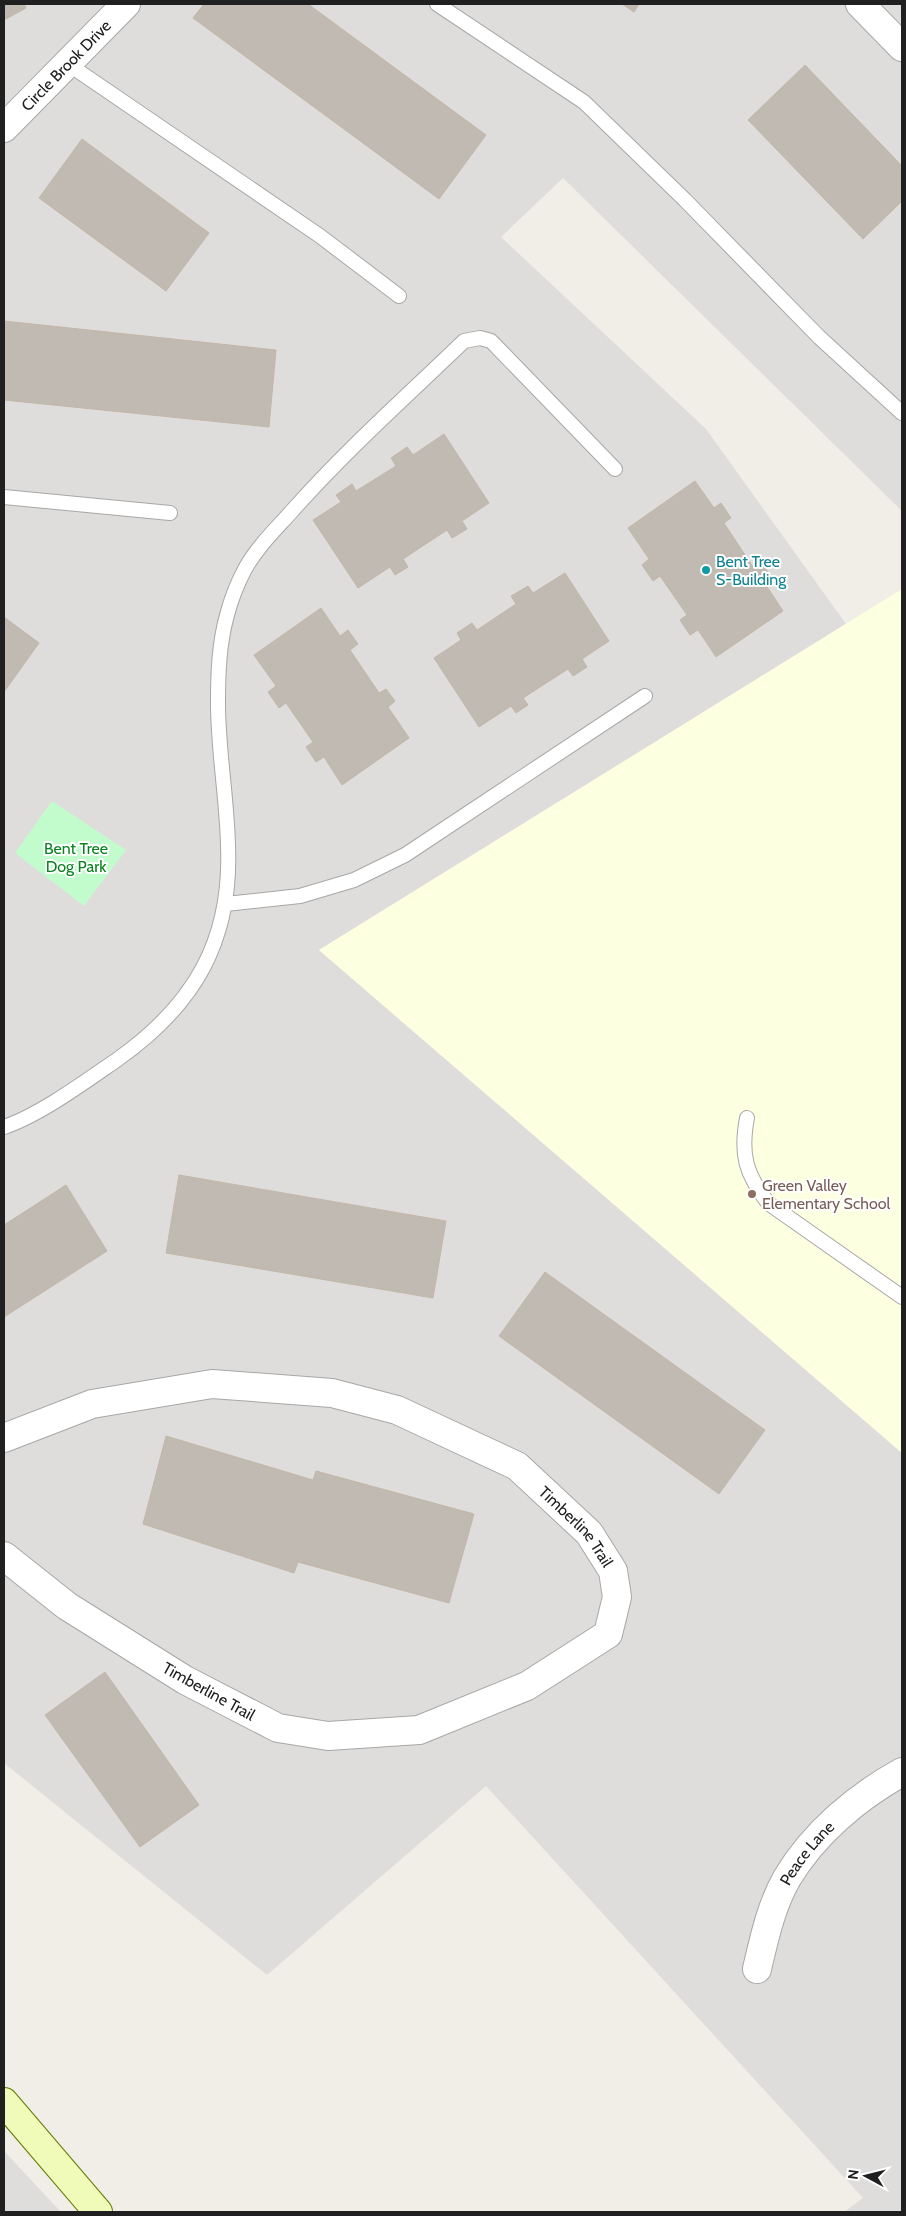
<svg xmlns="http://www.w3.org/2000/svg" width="906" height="2216" viewBox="0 0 906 2216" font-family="Cabin,sans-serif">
	<rect width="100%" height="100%" fill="#f0eee6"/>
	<path fill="#dedddc" d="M4 4H902V511L563 178 501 237 706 429 846 624 319 950 902 1453V2212H844L863 2198 486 1786 267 1975 4 1763Z
		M4 2151 61 2212H4Z"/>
	<path fill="#fcffe0" d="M902 589V1453L319 950Z"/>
	<path fill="#c2fbcc" d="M52 801 126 850 84 906 15 853Z"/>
	<path fill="#c1bab2" stroke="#c3b6a8" d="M4 4H24L26 8 4 20Z
		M204 4H308L486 135 439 199 193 18Z
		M622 4H639L634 12Z
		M805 65 902 166V201L863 239 748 120Z
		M82 139 209 233 166 291 39 198Z
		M4 321 276 350 269 427 4 400Z
		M444 434 489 503 462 521 467 529 452 538 447 530 403 559 408 567 395 575 390 567 358 588 313 520 341 502 336 495 352 484 356 491 396 466 391 458 407 447 413 455Z
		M695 481 714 508 721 503 731 518 724 523 753 567 761 561 769 574 762 579 783 611 716 657 698 630 690 635 680 620 687 615 660 576 653 581 642 565 649 559 628 528Z
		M565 573 609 641 582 659 587 667 573 676 568 669 523 698 528 705 516 713 511 706 479 727 434 658 461 640 457 633 472 623 477 630 516 604 511 596 528 586 533 593Z
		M321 608 340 636 348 630 358 644 350 650 379 693 386 689 395 701 388 707 409 738 342 785 324 757 316 762 306 747 313 742 286 703 279 708 268 692 276 686 254 655Z
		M4 617 39 643 4 692Z
		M179 1175 446 1221 433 1298 166 1253Z
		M66 1185 107 1251 4 1317V1225Z
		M545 1272 765 1430 719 1494 499 1336Z
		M166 1436 313 1480 316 1471 474 1514 449 1603 298 1562 294 1573 143 1524Z
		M105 1672 199 1805 140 1847 45 1715Z"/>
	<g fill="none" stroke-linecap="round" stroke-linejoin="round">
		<g stroke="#a7a7a7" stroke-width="16">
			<path id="service" d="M437 4 584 102 685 200 819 337 902 413
				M68 64 320 236 399 296
				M4 497 170 513
				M226 904 300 896 354 880 405 855 645 696
				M747 1118C740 1155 746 1174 768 1203L902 1297
				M4 1127C40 1115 86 1081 118 1059 194 1005 232 941 228 846 227 798 218 751 218 703 218 673 219 644 227 615 231 600 238 582 245 569 257 547 276 529 292 511 345 451 406 397 464 341L480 338 491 341 615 469"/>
		</g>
		<g stroke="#a7a7a7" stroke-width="30">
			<g id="minor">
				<path d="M860 4 902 47"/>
				<path id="s1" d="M4 128 126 4"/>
				<path id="s2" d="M4 1438 92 1404 212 1384 332 1393 397 1410 517 1466 589 1533 613 1571 617 1597 608 1634 527 1686 419 1730 328 1736 278 1728 185 1680 67 1606 4 1556"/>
				<path id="s3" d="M757 1969C764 1939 771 1906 787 1878 814 1833 857 1797 902 1772"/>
			</g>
		</g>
		<g stroke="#627b02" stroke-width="30">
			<path id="secondary" d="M4 2102 98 2212"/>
		</g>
		<use href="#service" stroke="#fff" stroke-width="14"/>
		<use href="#minor" stroke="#fff" stroke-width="28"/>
		<use href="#secondary" stroke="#f1fbb9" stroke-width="28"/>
	</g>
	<circle fill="#0f9aa8" stroke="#fff" stroke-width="2" cx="706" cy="570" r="5"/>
	<circle fill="#8d6e63" stroke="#fff" stroke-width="2" cx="752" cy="1194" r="5"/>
	<g text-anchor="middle" stroke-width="4" stroke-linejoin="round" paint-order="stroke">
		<g font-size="16" fill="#202020" stroke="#fff">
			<text dy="6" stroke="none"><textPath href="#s1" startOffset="88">Circle Brook Drive</textPath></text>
			<text dy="6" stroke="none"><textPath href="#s2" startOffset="621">Timberline Trail</textPath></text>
			<text transform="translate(209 1691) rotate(29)" y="6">Timberline Trail</text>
			<text dy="6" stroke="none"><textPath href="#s3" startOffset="128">Peace Lane</textPath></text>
		</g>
		<g font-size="16" fill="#0d838f" stroke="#fff" text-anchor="start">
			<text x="716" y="567">Bent Tree<tspan x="716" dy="18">S-Building</tspan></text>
		</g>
		<g font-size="16" fill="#09821f" stroke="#fff">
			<text x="76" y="854">Bent Tree<tspan x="76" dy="18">Dog Park</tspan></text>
		</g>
		<g font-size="16" fill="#785e54" stroke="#fff" text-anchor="start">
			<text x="762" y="1191">Green Valley<tspan x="762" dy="18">Elementary School</tspan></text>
		</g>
	</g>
	<rect width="906" height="2216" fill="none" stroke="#202020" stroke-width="10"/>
	<g transform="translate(866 2176) rotate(277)" stroke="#ffffff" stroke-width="4" paint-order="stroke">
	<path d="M0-4L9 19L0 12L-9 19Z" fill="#202020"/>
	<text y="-8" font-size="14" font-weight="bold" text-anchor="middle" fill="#202020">N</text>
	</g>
</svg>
